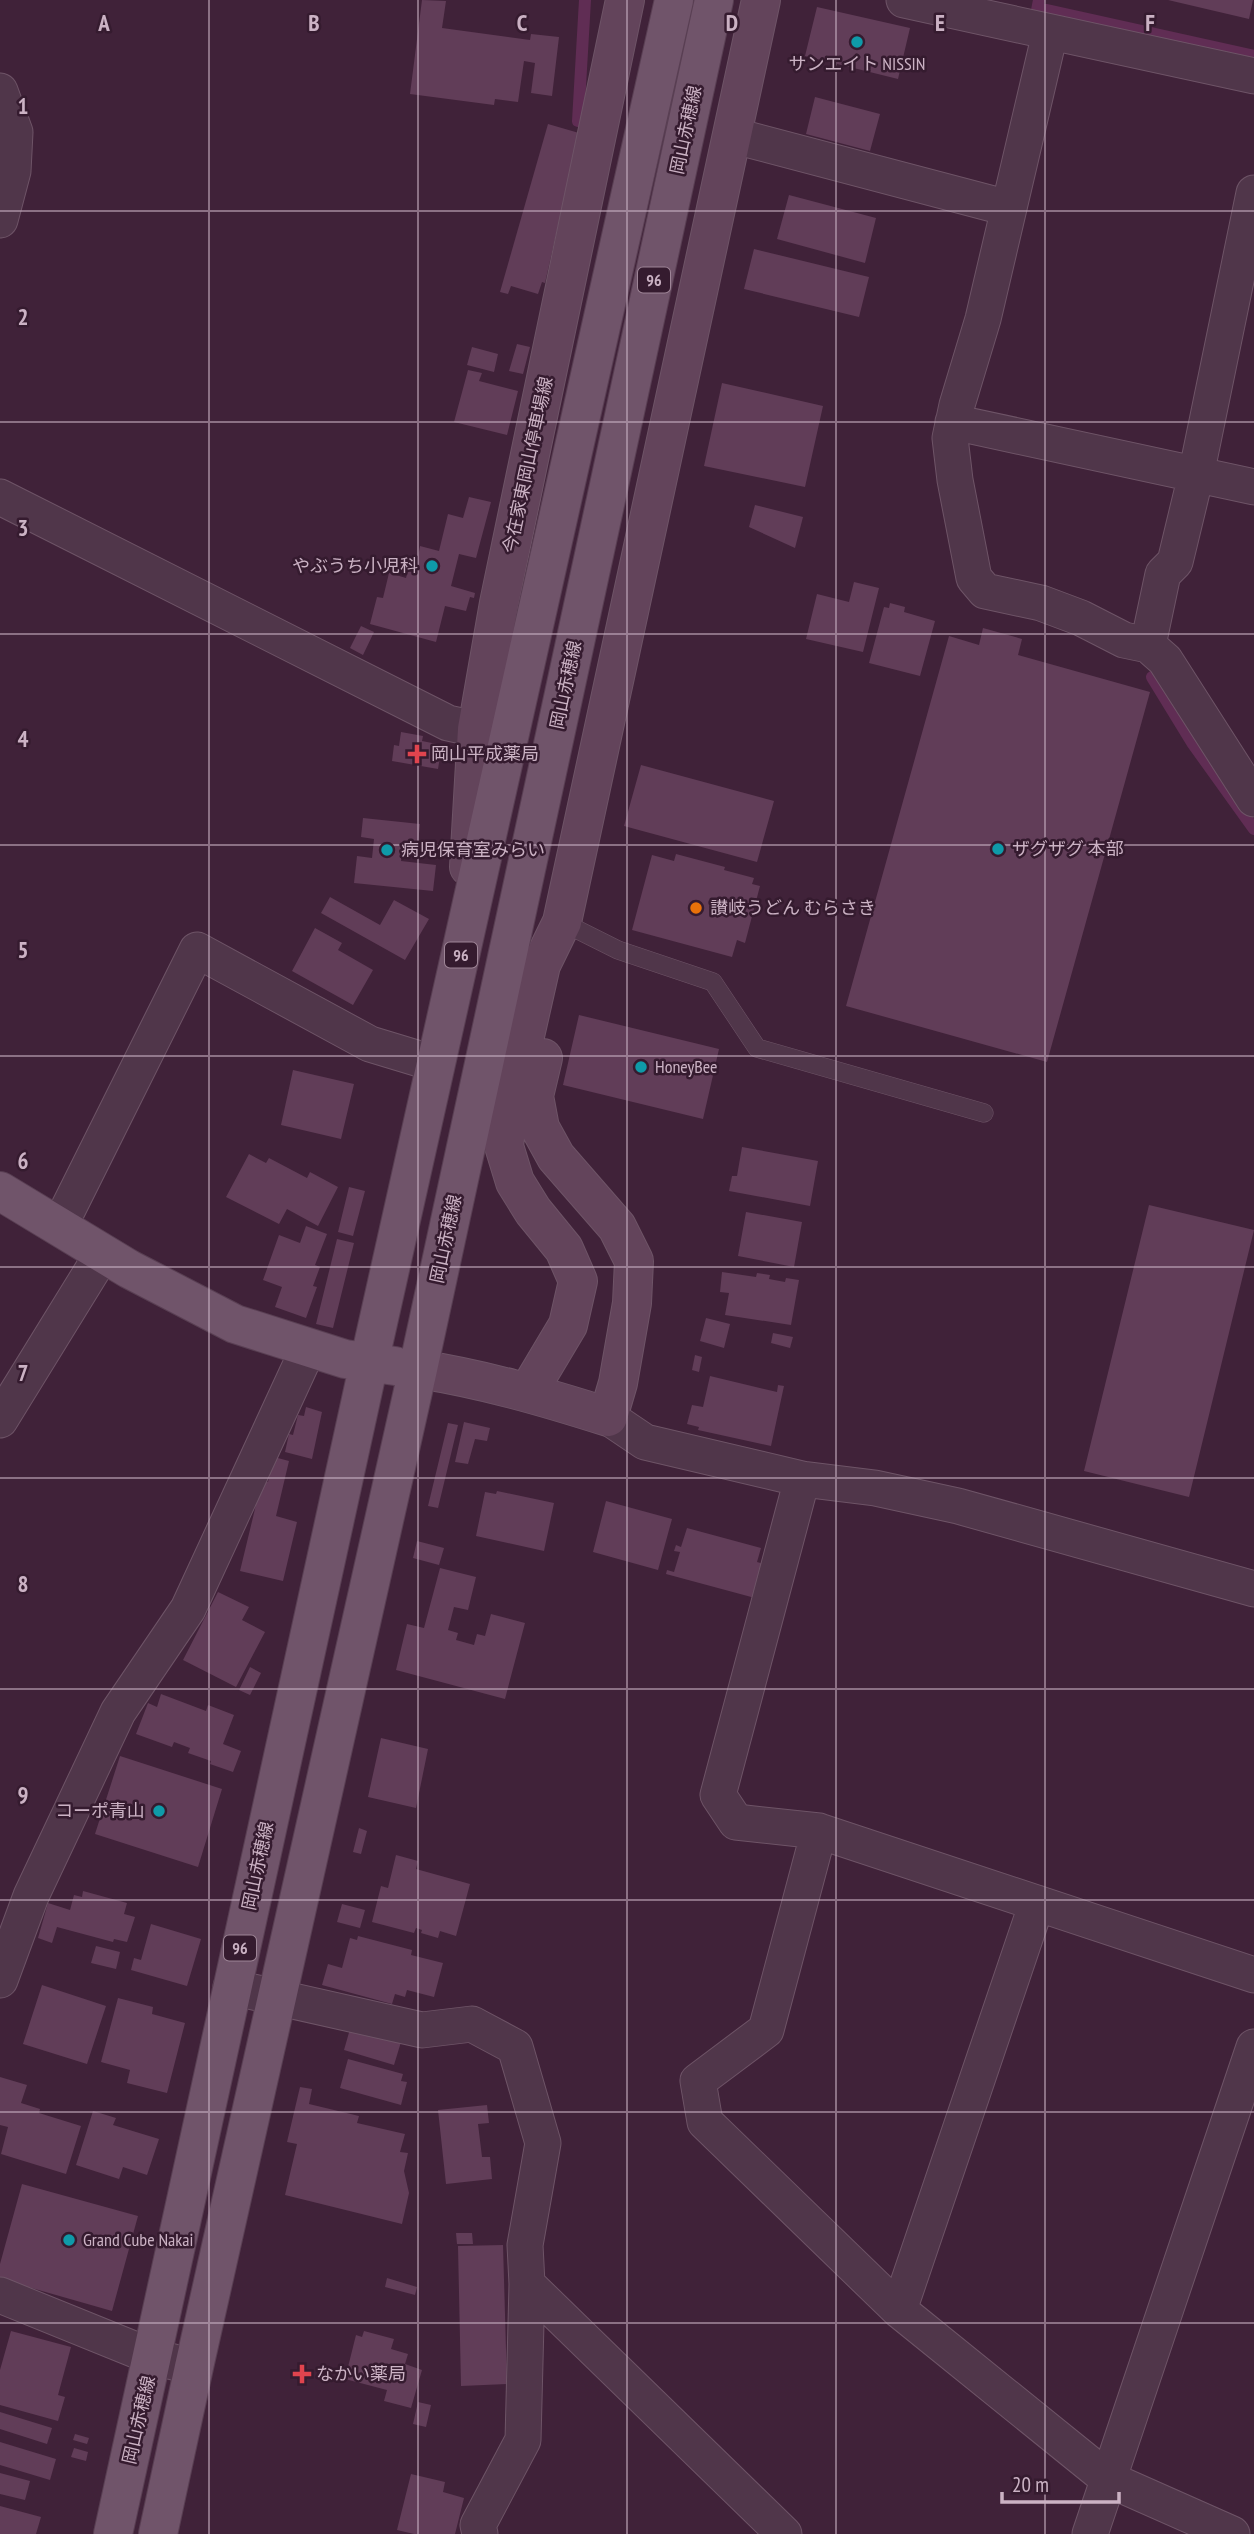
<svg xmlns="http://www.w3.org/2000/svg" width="1254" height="2534" viewBox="0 0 1254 2534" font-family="'PT Sans Narrow','Noto Sans JP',sans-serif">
	<rect width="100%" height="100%" fill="#402239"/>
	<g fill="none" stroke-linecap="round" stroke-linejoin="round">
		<path stroke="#602d54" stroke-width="12" d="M585 0 578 121 586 123
			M1037 10H1047L1254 56
			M1034 26 1039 0
			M1152 677 1193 744 1254 829"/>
	</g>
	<path fill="#613d58" d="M422 0 446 1 442 28 530 40 531 34 559 37 552 96 531 93 535 63 524 61 518 102 495 99 494 105 410 94Z
		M1168 0H1253L1249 19Z
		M817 7 910 28 898 79 805 56Z
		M815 97 880 114 870 151 806 134Z
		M548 124 579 133 545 283 542 282 538 294 511 286 508 294 500 292Z
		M789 195 876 218 865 263 777 239Z
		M754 249 869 277 859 317 744 289Z
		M517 344 530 347 523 374 509 371Z
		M472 347 498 354 494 372 467 365Z
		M468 370 482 373 479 381 518 391 507 435 454 422Z
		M722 383 823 406 805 487 704 466Z
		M469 497 491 502 476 558 459 554 451 586 475 593 474 598 470 597 466 611 445 606 436 642 370 624 377 597 383 598 389 573 406 578 412 555 418 557 420 546 439 551 448 514 463 518Z
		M755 505 803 517 795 548 749 527Z
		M854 582 879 588 863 652 806 639 817 594 849 602Z
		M890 603 905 607 904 612 935 621 920 676 869 663 884 607 889 608Z
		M361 626 374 632 363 655 350 648Z
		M983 628 1022 639 1018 655 1150 692 1047 1062 846 1006 949 636 979 645Z
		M401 732 423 736 422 741 442 745 438 769 392 761 394 745 399 746Z
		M641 765 774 801 757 862 624 826Z
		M363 818 420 824 418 843 403 841 401 861 436 865 433 891 354 883 357 856 372 858 374 839 361 837Z
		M676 854 725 867 724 870 754 878 752 884 760 886 745 943 737 940 732 957 632 930 652 855 674 861Z
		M330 897 380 925 394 900 429 919 405 960 321 913Z
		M315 928 342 943 338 950 373 970 353 1005 292 971Z
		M579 1015 719 1049 703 1119 563 1085Z
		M293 1070 354 1084 341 1139 281 1125Z
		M742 1147 818 1161 810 1206 729 1191 732 1176H737Z
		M249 1154 266 1163 269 1158 307 1178 310 1172 338 1187 318 1226 287 1209 279 1224 226 1197Z
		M349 1187 365 1191 353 1236 338 1232Z
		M1149 1205 1254 1230 1189 1497 1084 1471Z
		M746 1212 802 1222 794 1267 738 1256Z
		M306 1226 327 1234 315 1265 320 1267 313 1286 317 1287 306 1318 275 1307 282 1287 263 1280 279 1235 300 1243Z
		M337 1239 354 1243 333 1328 316 1324Z
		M722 1272 756 1277 757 1273 770 1275 769 1279 785 1282 786 1278 799 1280 791 1325 725 1315 729 1293 720 1292Z
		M706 1318 730 1324 724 1348 700 1341Z
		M773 1333 793 1337 790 1348 771 1343Z
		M695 1355 702 1357 699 1372 692 1370Z
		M710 1376 777 1392 778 1385 784 1386 771 1446 698 1430 699 1427 687 1424 692 1405 703 1407Z
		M306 1407 322 1412 312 1459 285 1452 289 1434 293 1435 298 1415 304 1416Z
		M464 1422 490 1428 487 1441 475 1439 468 1464 455 1462Z
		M448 1423 458 1425 438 1508 428 1506Z
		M274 1457 289 1461 276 1516 297 1522 283 1581 240 1571 262 1480 268 1482Z
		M497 1491 554 1503 544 1551 476 1536 485 1492 496 1494Z
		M606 1501 672 1519 658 1570 593 1552Z
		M687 1528 761 1548 757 1562 764 1564 755 1598 666 1574 667 1570 674 1572 680 1552 674 1551 676 1545 681 1547Z
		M417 1541 444 1548 439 1565 413 1558Z
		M440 1568 476 1577 468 1610 454 1607 448 1630 458 1633 456 1640 474 1645 477 1634 485 1636 491 1614 525 1623 505 1699 396 1670 407 1624 424 1628Z
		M218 1592 249 1607 242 1620 265 1632 236 1687 183 1660Z
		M250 1667 261 1673 250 1695 239 1690Z
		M161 1694 206 1711 208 1705 234 1715 223 1744 241 1751 233 1772 210 1764 211 1761 188 1753 190 1748 174 1742 172 1747 136 1734 148 1703 157 1707Z
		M381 1738 428 1749 416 1808 368 1797Z
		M120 1756 222 1789 198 1867 95 1834Z
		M359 1828 367 1831 361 1854 353 1852Z
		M396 1855 418 1861 416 1869 470 1884 456 1936 440 1931 438 1938 421 1933 422 1930 416 1928 414 1933 372 1922 381 1886 388 1888Z
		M83 1891 127 1903 124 1914 135 1917 127 1942 114 1939 113 1942 57 1927 52 1943 38 1938 48 1903 70 1910 74 1895 82 1897Z
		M342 1904 365 1910 360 1928 337 1922Z
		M151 1924 201 1939 187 1986 131 1970 134 1958 141 1960Z
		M358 1936 412 1950 411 1955 443 1963 434 1997 407 1990 405 1997 395 1994 392 2004 322 1985 328 1964 342 1968 350 1938 357 1940Z
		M96 1946 120 1952 116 1969 91 1963Z
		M42 1985 106 2006 87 2064 23 2044Z
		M118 1998 153 2007 152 2014 185 2023 167 2093 127 2083 130 2070 101 2062Z
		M350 2029 401 2042 394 2065 344 2050Z
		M348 2059 403 2074 401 2081 407 2082 401 2105 340 2088Z
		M0 2077 27 2085 21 2103 40 2109 39 2113 81 2126 66 2174 1 2154 8 2127 0 2125Z
		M300 2087 312 2089 309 2104 359 2116 357 2123 405 2134 400 2152 408 2153 404 2171 409 2193 402 2224 285 2195 297 2144 287 2142Z
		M487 2105 489 2123 478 2124 482 2157H490L492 2179 446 2184 438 2110Z
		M93 2111 116 2118 113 2125 159 2139 147 2175 123 2167 119 2179 76 2165Z
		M22 2184 138 2216 112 2311 0 2279V2264Z
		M456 2233H472L473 2244H457Z
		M503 2245 507 2384 461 2386 458 2246Z
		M387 2278 417 2287 415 2295 385 2287Z
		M11 2331 71 2347 58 2395 65 2397 58 2421 0 2405V2370Z
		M364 2331 394 2339 391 2349 408 2354 405 2364 422 2370 411 2408 384 2401 387 2390 345 2379 356 2335 362 2337Z
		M418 2402 431 2405 426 2427 413 2424Z
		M0 2412 52 2428 47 2444 0 2429Z
		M75 2434 89 2438 87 2444 73 2440Z
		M0 2442 56 2459 50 2480 0 2465Z
		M74 2448 88 2452 86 2461 71 2457Z
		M0 2473 30 2481 25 2500 0 2494Z
		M411 2474 445 2482 443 2492 464 2498 455 2534H414L397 2530Z
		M0 2506 41 2517 36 2534H0Z"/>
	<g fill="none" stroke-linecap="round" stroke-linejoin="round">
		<g stroke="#6e5467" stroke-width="19">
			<path id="lane" d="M562 922 618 950 713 982 757 1048 984 1113"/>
		</g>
		<g stroke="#6e5467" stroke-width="37">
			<path id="street" d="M904 0 1254 76
				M1050 33 983 319 957 405 950 438 955 480 974 578 985 591 1041 603 1081 618 1124 640 1148 645
				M0 91 15 132 13 171 0 220
				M731 135 1008 208
				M1254 193 1196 475 1175 562 1163 574 1148 645 1165 660 1254 799
				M953 422 1254 487
				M0 497 448 723 503 735
				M59 1227 197 950 370 1044 436 1064
				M608 1417 645 1442 802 1479 875 1488 958 1506 1254 1589
				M0 1420 103 1253
				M802 1479 718 1795 736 1822 819 1831 1254 1975
				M819 1831 766 2030 698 2081 705 2122 899 2310 1108 2479 1232 2534
				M0 1980 31 1896 118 1712 188 1609 308 1349
				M231 1987 422 2030 472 2024 515 2047 543 2143 525 2245 527 2284 523 2440 478 2525 480 2534
				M527 2284 784 2534
				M0 2295 153 2357 194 2367
				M899 2310 1037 1903
				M1090 2534 1254 2047"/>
		</g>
		<g stroke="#6e5467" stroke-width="40">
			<path id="secondary" d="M469 867 477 729 499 603 625 0
				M418 1369C483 1379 545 1397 608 1417L618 1383 632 1303 634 1261 617 1227 556 1157 540 1128 534 1096 543 1058
				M528 1392 568 1325 578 1281 564 1249 533 1211 515 1182 504 1146 508 1111 541 965 562 922 761 0"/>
		</g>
		<g stroke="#593f53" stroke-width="40">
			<path id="primary" d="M0 1191 129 1269 235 1324 345 1359 395 1366
				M113 2534 369 1363 674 0
				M158 2534 194 2367 418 1369 714 0"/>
		</g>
		<use href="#lane" stroke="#50364a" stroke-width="18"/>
		<use href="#street" stroke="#50364a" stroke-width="35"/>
		<use href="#secondary" stroke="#63445b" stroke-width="38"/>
		<use href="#primary" stroke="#70546a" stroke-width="38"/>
	</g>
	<path fill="none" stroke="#cbb2c4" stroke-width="2" stroke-opacity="0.55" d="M209 0V2534M418 0V2534M627 0V2534M836 0V2534M1045 0V2534M0 211H1254M0 422H1254M0 634H1254M0 845H1254M0 1056H1254M0 1267H1254M0 1478H1254M0 1689H1254M0 1900H1254M0 2112H1254M0 2323H1254"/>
	<g fill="#0f9aa8" stroke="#351b2f" stroke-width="2.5">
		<circle cx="857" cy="42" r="7"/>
		<circle cx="432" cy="566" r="7"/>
		<circle cx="998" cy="849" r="7"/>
		<circle cx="387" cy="850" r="7"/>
		<circle cx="641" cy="1067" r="7"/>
		<circle cx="159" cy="1811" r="7"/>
		<circle cx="69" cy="2240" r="7"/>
	</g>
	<g fill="#e0444e" stroke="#351b2f" stroke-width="2.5">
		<path d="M413.5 743.5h7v7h7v7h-7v7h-7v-7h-7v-7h7z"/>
		<path d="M298.5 2363.5h7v7h7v7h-7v7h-7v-7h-7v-7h7z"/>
	</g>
	<circle fill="#e8710a" stroke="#351b2f" stroke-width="2.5" cx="696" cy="908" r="7"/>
	<g text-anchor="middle" stroke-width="5" stroke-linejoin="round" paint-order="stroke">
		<g fill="#351b2f" stroke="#9e8597" stroke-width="2">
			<rect x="638" y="267.5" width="32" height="25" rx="5"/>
			<rect x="445" y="942.5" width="32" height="25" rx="5"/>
			<rect x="224" y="1935.5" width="32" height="25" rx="5"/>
		</g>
		<g font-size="16" font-weight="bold" fill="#cbb2c4">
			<text x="654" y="286">96</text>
			<text x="461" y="961">96</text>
			<text x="240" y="1954">96</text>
		</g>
		<g font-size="18" fill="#cbb2c4" stroke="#351b2f" text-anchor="start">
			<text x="857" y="70" text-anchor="middle">サンエイト NISSIN</text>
			<text x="418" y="572" text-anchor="end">やぶうち小児科</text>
			<text x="431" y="760">岡山平成薬局</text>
			<text x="1012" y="855">ザグザグ 本部</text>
			<text x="401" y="856">病児保育室みらい</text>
			<text x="710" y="914">讃岐うどん むらさき</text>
			<text x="655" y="1073">HoneyBee</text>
			<text x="145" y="1817" text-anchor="end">コーポ青山</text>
			<text x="83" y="2246">Grand Cube Nakai</text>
			<text x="316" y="2380">なかい薬局</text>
		</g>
		<g font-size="18" fill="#cbb2c4" stroke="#351b2f">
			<text transform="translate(686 130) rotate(-78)" y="6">岡山赤穂線</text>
			<text transform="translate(528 465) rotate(-78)" y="6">今在家東岡山停車場線</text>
			<text transform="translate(566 685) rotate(-78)" y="6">岡山赤穂線</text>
			<text transform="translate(446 1239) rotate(-78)" y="6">岡山赤穂線</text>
			<text transform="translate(258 1866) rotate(-78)" y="6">岡山赤穂線</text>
			<text transform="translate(139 2420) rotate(-77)" y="6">岡山赤穂線</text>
		</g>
	</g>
	<g font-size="23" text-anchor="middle" font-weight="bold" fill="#cbb2c4" stroke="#351b2f" stroke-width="5" stroke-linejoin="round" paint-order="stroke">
		<text x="104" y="31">A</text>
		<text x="314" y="31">B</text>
		<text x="522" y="31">C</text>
		<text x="732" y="31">D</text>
		<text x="940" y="31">E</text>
		<text x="1150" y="31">F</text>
		<text x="23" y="114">1</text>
		<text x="23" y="325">2</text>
		<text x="23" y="536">3</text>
		<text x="23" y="747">4</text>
		<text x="23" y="958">5</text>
		<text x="23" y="1169">6</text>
		<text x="23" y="1381">7</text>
		<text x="23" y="1592">8</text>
		<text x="23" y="1803">9</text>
	</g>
	<path d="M1002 2492v10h117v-10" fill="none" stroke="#cbb2c4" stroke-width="3.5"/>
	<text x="1012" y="2492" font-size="21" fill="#cbb2c4" stroke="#351b2f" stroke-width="5" paint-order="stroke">20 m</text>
</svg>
